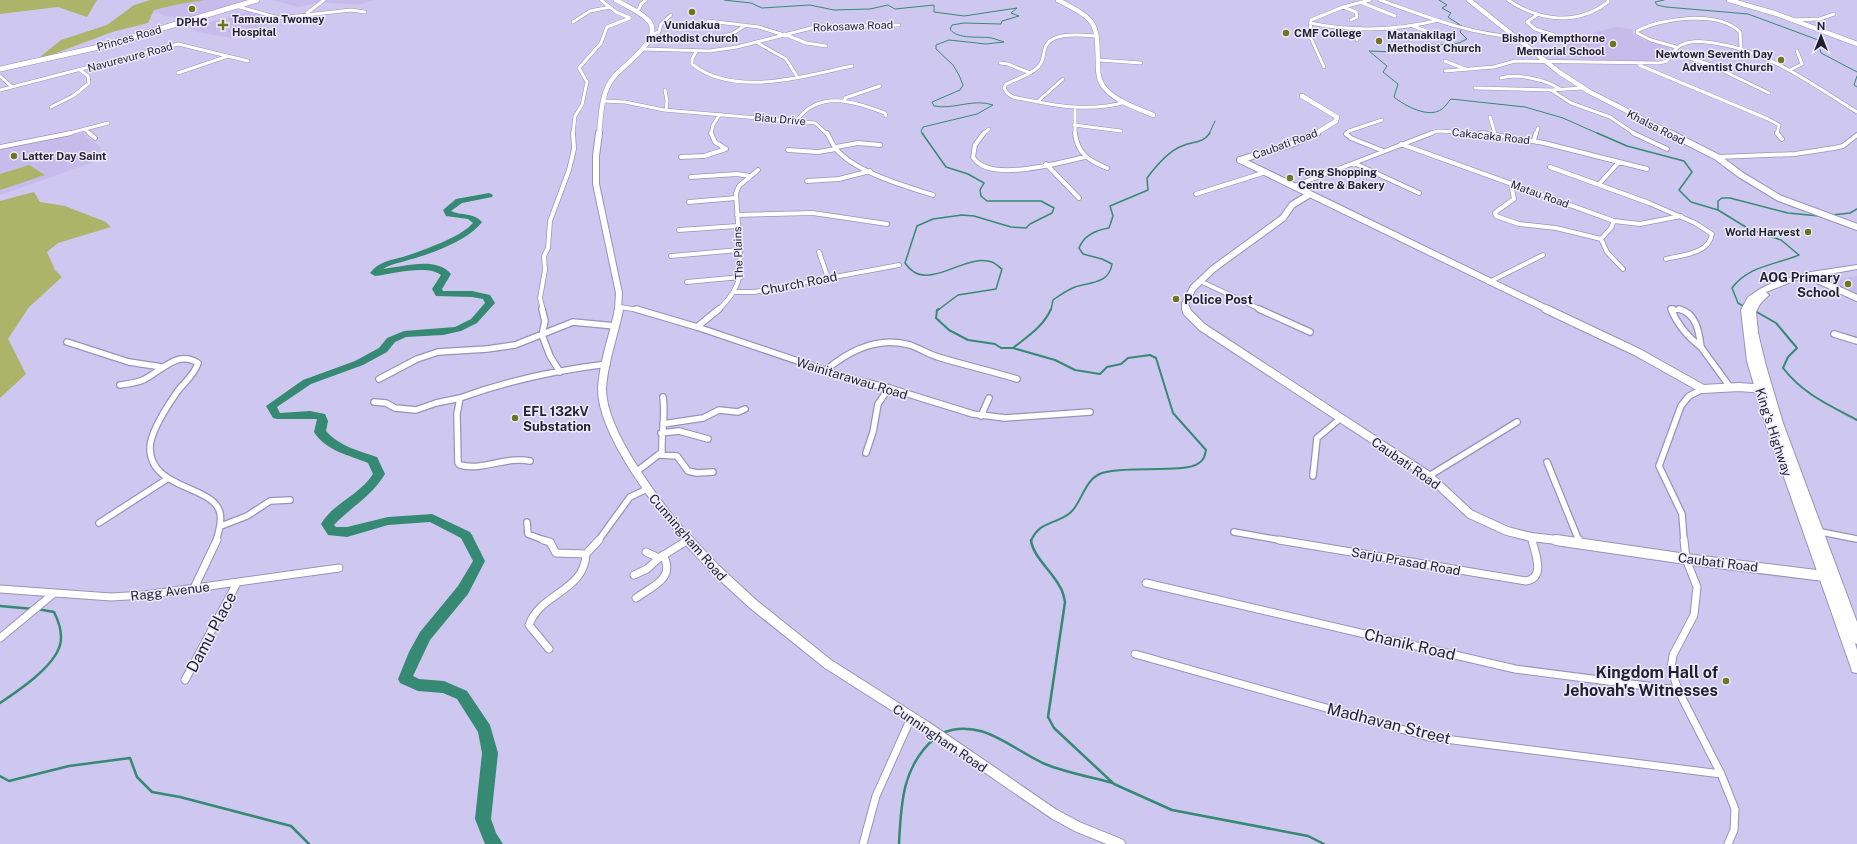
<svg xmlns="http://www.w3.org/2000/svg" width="1857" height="844" viewBox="0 0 1857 844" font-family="'Public Sans',sans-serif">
	<rect width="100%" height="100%" fill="#cec7f0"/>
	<path fill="#c5bceb" d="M205 0H253L189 19 166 16 154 12V10L180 4Z
		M272 0H373L360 5 320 2 298 7Z
		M249 11 276 18 269 24 233 38 197 32 189 28Z
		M1616 27 1633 29 1632 33 1644 40 1670 48 1661 59 1652 61 1632 62 1582 59 1562 47 1585 35Z
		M83 133 90 140 101 147 97 161 0 195V149Z
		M1857 276V293L1830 280Z"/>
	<path fill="#acb46a" d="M0 0H97L87 17 58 7 0 14Z
		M150 0H205L180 4 154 10 148 23 112 32 35 61 61 40 107 25 134 5Z
		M29 165 45 175 0 190V174Z
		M34 192 40 202 65 206 106 222 111 227 58 243 47 252 55 270 62 277 29 307 8 339 26 374 0 398V201Z"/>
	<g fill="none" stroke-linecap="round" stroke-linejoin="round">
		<path stroke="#368a74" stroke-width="1" d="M724 0 751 3 762 8 810 5 834 10 870 9 888 5 895 9 934 5V12L964 16 1017 8 1011 13 1019 16 1002 21 1001 24 964 23 952 25 950 29C957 40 981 36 992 38 996 39 1000 41 1004 42L986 44 949 40 936 45V49L953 65 959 75 963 85 960 90 932 102 934 106C954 110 973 98 993 105L977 114 923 127 921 131 923 134
			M1439 0 1447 5 1442 8 1451 13 1448 17 1463 27
			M1664 0 1655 2 1657 5 1666 7 1748 14 1821 41 1818 43 1821 53 1857 72
			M1461 30 1460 32 1467 39 1459 43 1403 48 1395 52 1369 51 1387 66 1383 72 1398 84 1394 97C1405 106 1429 119 1442 109 1446 106 1448 102 1451 99L1525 107 1563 118 1599 134
			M1857 76 1854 85 1857 87
			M1209 134 1215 121"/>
		<path stroke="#368a74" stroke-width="1.5" d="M922 133 946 167 968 174 984 183 980 190 981 196 987 201H1041L1054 208 1052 213 1030 224 1026 228 1011 227 974 216 962 215 933 219 917 226 905 263C907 266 911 270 914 272 935 285 969 253 992 262 995 263 999 267 1002 269L996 289 958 295 938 310
			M1597 133 1627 146 1684 161 1692 172 1679 190 1691 202 1718 210 1749 229 1781 240 1799 255C1775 265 1748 266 1732 288L1738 303 1745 307
			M1718 210V201L1722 198H1730L1788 213 1819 216
			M1832 215 1850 213 1857 209
			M1051 310 1053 300C1060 295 1067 290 1075 287 1090 282 1109 284 1112 264L1102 259 1083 254 1079 248C1084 235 1096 230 1109 228L1113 216 1110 206 1148 190 1147 178C1156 166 1168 151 1182 146 1193 141 1202 144 1210 133"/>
		<path stroke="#368a74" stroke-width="2" d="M939 309 937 310 936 318 949 330 968 340 995 344 1001 348H1013L1055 360 1075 370 1100 374 1107 367 1121 364 1128 358 1150 355 1156 358 1173 413 1206 450C1205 455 1204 460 1199 463 1185 474 1125 465 1102 473 1084 479 1082 503 1070 513 1055 525 1039 521 1031 541
			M1755 311 1776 323 1797 348 1788 357 1783 368C1803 394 1829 405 1857 420
			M1013 348C1028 336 1043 327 1051 309"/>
		<path stroke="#368a74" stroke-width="2.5" d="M1031 540C1033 557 1052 571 1060 587 1063 591 1064 597 1065 602L1048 717 1054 728 1114 784 1172 810 1308 836
			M0 606 33 609
			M0 703C18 691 54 667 60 645 63 634 59 622 54 612L37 609
			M942 733C982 717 1011 749 1045 764 1067 773 1091 777 1113 783
			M0 776 9 781 69 766 130 758 137 777 152 792 180 797 291 826 309 844
			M1308 836 1324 844
			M899 844C901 804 902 766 935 738"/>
		<path fill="#368a74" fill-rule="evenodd" d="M489 193 493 195 492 197 462 203 451 211C461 216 473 212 482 222 469 240 433 253 412 259 403 262 390 264 383 269 403 267 436 256 451 274L442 289 443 291H472L490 295 495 303 477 323 461 331 443 335 406 337 395 342 387 352 363 365 311 384 277 407 280 413 310 411 325 414 328 421 326 431C339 446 359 451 377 457L385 474C371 497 352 506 334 525L336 527H347L388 517 432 514 470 532 472 535 485 561 468 594 430 640 413 676 419 679 444 681 467 691 490 725 498 753 491 819 496 833 503 844H485L475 819 482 753 478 732 457 699 443 693 418 691 400 683 398 679 409 652 420 632 458 586 473 561 461 538 430 522 388 525 347 537 328 535 321 524C333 503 360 495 373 474L368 463C349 455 326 451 314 432L317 419H277L273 418 266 406 303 380 355 361 379 348 387 338 404 331 455 327 471 319 485 303 483 299 472 297 436 296 432 289 441 275C427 264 392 274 375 276L370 273C379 261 392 260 406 256 424 250 461 237 473 223L468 219 446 216 443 210 456 199Z"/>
		<g stroke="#9992b9" stroke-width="4">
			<path id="street-far3" d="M1380 0C1425 16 1468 34 1516 37
				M1508 0C1539 21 1577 26 1608 2V0
				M1360 2 1395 16
				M236 6 279 18 351 10 365 12
				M1343 7 1356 12 1357 17 1351 20
				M635 11 639 9 641 4 646 0
				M307 13 324 0
				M1537 15 1527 22 1535 29 1554 35
				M1791 20 1820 19 1834 14
				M708 21 759 27 781 34
				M573 22 590 11 610 7
				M1310 23C1354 32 1395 31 1439 20
				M1413 26 1437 35
				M1393 29 1411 40
				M1357 30V40
				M653 34 659 32 661 24 671 15
				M784 34 806 43 826 46
				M1097 36C1082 35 1051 31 1045 48 1043 54 1044 61 1039 66 1033 74 1016 79 1006 84L1004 88 1007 93 1013 97C1052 105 1087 113 1126 102
				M712 38 732 34 746 25
				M756 42 786 59 798 78
				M1676 47 1651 40 1637 33V31C1662 18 1718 10 1740 32L1741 47
				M642 49 709 51 737 47 815 27 899 25
				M696 52 692 59V64C734 98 805 76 852 66
				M1674 53 1711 65 1769 93
				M1099 60 1141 63
				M1445 61 1465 69
				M1000 63 1008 64 1030 73
				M1639 65 1768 119 1779 125 1777 134
				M1324 67 1310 36 1311 20 1343 7 1370 0
				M1790 70 1802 64 1797 51
				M1445 71 1494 67 1515 61 1659 63 1667 61C1671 55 1674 49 1681 45 1691 40 1703 41 1714 43 1768 51 1812 84 1857 112
				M178 73 228 56
				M0 76 11 86
				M1501 78C1516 73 1547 80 1560 89
				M1475 88 1551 90 1582 88
				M0 90 178 44 248 61
				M665 90 667 101 666 110
				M1551 90 1571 103 1610 117 1635 134
				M603 101 625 102 664 110 815 123 827 134
				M845 101V98L880 86
				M1037 102 1063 79
				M51 107 73 96 89 83 88 76 80 70
				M1490 117 1495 134
				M797 120C820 89 854 102 885 113L886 116
				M1074 125 1121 131
				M86 130 90 134
				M66 134 108 123
				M573 134 575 116 582 105 587 82 579 68 601 43 607 27 630 18 616 12 601 0
				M711 134 713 125 720 114
				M983 134 989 129
				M1075 134V110
				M1346 134 1349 131 1382 120
				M1429 134 1437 131 1493 134
				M1536 134 1538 128"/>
		</g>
		<g stroke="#9992b9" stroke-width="5.5">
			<path id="street-far2" d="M89 133 95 138
				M711 133 715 142 726 149
				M827 133C830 138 832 144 836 149 855 172 905 186 933 195
				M984 133 975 145 973 157C988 184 1061 162 1085 157
				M1075 133C1077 153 1089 161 1107 168
				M1347 133 1346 134 1351 138 1383 151
				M1482 133 1544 143 1647 169
				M1633 133 1667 149
				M1777 133 1782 139
				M1534 140 1536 133
				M1401 144 1614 221 1640 224 1681 216
				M0 147 71 133
				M836 147 858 143 880 145
				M788 150 818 152 836 149
				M681 157 704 156 726 149
				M1717 157 1795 154 1834 148 1843 146 1857 135
				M1354 163 1419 193
				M1046 164 1079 198
				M1550 167 1649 203 1695 223 1712 234C1709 254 1682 255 1666 259
				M691 177 737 174 750 176
				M807 181 839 179 870 171
				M1600 183 1619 162
				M1511 184 1514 199 1497 211 1495 213 1496 216 1519 224 1556 228 1601 239
				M1294 186 1432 133
				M1196 194 1266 172
				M689 202 736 198
				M737 215 813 213 887 224
				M1614 221 1611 228 1601 239 1607 252 1623 269
				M679 230 737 226
				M819 252 828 278
				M671 256 739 250
				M1200 281 1262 310
				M687 282 741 277
				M1489 282 1543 255
				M735 292H754L899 265
				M620 307 639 310
				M543 310 540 298 545 270 544 256 548 248 550 221 569 170 574 149 573 133
				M718 310C731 298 738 287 741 270L736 193 739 186 758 170
				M1671 310H1683"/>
		</g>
		<g stroke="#9992b9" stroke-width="8">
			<path id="street-far1" d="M542 309 545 321 542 335 550 356 560 372
				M636 309 697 327 851 379 889 388 973 414 1005 418 1090 412
				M1259 309 1310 332
				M1673 309H1671C1677 324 1688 337 1701 347
				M1679 309C1696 313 1699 331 1701 347
				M697 327 719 309
				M1834 334 1857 341
				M67 342 129 362 162 367
				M1701 347 1730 387
				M826 370C850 350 878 336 910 345 919 348 928 354 938 357 964 365 991 371 1017 379
				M379 379 417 359 438 352 487 349 515 345 573 322 615 326
				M120 385C128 384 137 383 145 379 162 370 178 350 198 363 194 376 184 382 177 392 168 405 150 432 150 448 150 490 214 485 220 513 222 522 219 532 216 541
				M374 402 386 403 395 408 416 410 436 403 460 398
				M981 416 989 398
				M663 424 703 418 719 410 738 412 745 409
				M661 433 679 431 708 439
				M866 453 873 432 878 404 889 388
				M660 455 677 456 688 471 697 473 713 472
				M530 461C506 456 484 471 460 465L458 463 457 414 460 398C507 381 558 370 607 364
				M1547 462 1579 541
				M636 472 662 452C661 433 666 416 663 397
				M1313 476 1317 438 1341 418
				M1429 476 1517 422
				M527 522 528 534 546 541
				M99 523 167 479
				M221 526 247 516 270 501 290 500
				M1816 531 1857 539
				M1234 532 1285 541
				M1531 537 1532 541
				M598 541 630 497 647 489
				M1684 541 1682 514 1659 466 1681 406 1689 396 1703 389"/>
		</g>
		<g stroke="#9992b9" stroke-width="9">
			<path id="street" d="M543 540 550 542 556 553 586 554 599 540
				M1279 540 1526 581C1546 578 1535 553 1532 540
				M1579 540 1580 542
				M1684 540 1686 559 1697 587 1694 615 1673 655 1671 668 1678 690 1721 774 1735 809 1734 830 1728 844
				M646 552 659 558
				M634 575 647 569 659 558 688 540
				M1146 583 1515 669 1678 690
				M194 588 217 540
				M0 589 111 597 145 595 339 568
				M636 598C653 586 676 578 663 555
				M0 638 53 594
				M549 649 529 625C540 593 585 591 586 554
				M1135 654 1429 737 1721 774
				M185 680 237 583
				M863 844 876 796 911 718"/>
		</g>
		<g stroke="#9992b9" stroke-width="5.5">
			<path id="secondary-far3" d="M1058 0C1098 21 1097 21 1098 66 1098 73 1099 80 1103 86 1114 101 1137 108 1153 115
				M1469 0 1559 72 1588 91 1672 134
				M1729 0 1777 14 1857 44
				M1302 96 1337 117 1336 121 1315 134
				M599 134C601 116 601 93 613 78 623 65 667 37 647 19 639 11 626 6 616 0"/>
		</g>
		<g stroke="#9992b9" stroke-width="8">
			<path id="secondary-far2" d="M599 133 596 156V184L619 293 618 310
				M1670 133 1717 157 1741 175 1779 198 1857 227
				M1240 160 1549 310
				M1240 160 1291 144 1317 133
				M1809 276 1857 298
				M1186 310 1185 304 1193 288 1213 269 1283 218 1292 205 1310 194"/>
		</g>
		<g stroke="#9992b9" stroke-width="10">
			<path id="secondary-far1" d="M619 309C614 336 603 362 602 389 602 434 660 508 689 541
				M1186 309 1187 312 1202 327 1429 476 1470 514 1507 531 1531 537 1566 541
				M1546 309 1637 352 1703 389 1739 387 1765 389"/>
		</g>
		<g stroke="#9992b9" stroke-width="12">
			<path id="secondary" d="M688 540 715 569 753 604 828 664 927 727 1054 814 1078 827 1120 844
				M1556 540 1686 559 1824 576"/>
		</g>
		<g stroke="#9992b9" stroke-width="6">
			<path id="primary" d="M0 69 99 47 257 0"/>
		</g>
		<g stroke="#9992b9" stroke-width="2">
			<path id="highway" d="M1857 265V269L1796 280 1766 292 1769 295 1760 304 1756 312 1758 333 1766 366 1783 423 1857 622V644L1855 643 1857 650V673L1852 672 1851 668 1765 423 1747 361 1741 310 1748 297 1760 289 1774 282 1811 272Z"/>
		</g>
		<use href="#street-far3" stroke="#fff" stroke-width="3"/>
		<use href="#street-far2" stroke="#fff" stroke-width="4"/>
		<use href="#street-far1" stroke="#fff" stroke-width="5.5"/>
		<use href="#street" stroke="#fff" stroke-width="7"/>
		<use href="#secondary-far3" stroke="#fff" stroke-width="4.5"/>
		<use href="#secondary-far2" stroke="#fff" stroke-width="6"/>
		<use href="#secondary-far1" stroke="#fff" stroke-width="8"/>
		<use href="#secondary" stroke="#fff" stroke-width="10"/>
		<use href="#primary" stroke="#fff" stroke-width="5"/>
		<use href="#highway" fill="#fff" fill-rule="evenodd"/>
	</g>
	<g fill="#6f751d" stroke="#eeebfc" stroke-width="1.5">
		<circle cx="192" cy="9" r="4"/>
		<circle cx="692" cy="12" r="4"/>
		<path d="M221 19h4v4h4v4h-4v4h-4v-4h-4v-4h4z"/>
		<circle cx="1286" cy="33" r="4"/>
		<circle cx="1379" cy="41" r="4"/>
		<circle cx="1613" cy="44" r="4"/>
		<circle cx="1781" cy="60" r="4"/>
		<circle cx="14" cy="156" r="4"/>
		<circle cx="1290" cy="178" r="4"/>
		<circle cx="1808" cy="232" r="4"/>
		<circle cx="1848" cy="284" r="4"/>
		<circle cx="1176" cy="299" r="4"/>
		<circle cx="515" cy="418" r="4"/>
		<circle cx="1726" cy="681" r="4"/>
	</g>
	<g text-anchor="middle" stroke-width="3" stroke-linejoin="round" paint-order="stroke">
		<g font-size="11" font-weight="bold" fill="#221f2e" stroke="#eeebfc" text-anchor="start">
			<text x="232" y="23">Tamavua Twomey<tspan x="232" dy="13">Hospital</tspan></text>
			<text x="192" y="26" text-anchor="middle">DPHC</text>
			<text x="692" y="29" text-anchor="middle">Vunidakua<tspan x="692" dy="13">methodist church</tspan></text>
			<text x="1294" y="37">CMF College</text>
			<text x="1387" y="39">Matanakilagi<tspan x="1387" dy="13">Methodist Church</tspan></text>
			<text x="1605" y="42" text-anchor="end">Bishop Kempthorne<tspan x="1605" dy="13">Memorial School</tspan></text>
			<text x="1773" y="58" text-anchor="end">Newtown Seventh Day<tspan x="1773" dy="13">Adventist Church</tspan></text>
			<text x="22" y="160">Latter Day Saint</text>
			<text x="1298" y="176">Fong Shopping<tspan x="1298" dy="13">Centre &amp; Bakery</tspan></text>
			<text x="1800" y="236" text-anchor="end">World Harvest</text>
		</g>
		<g font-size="11" fill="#221f2e" stroke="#eeebfc">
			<text transform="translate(853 26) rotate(-2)" y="4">Rokosawa Road</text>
			<text transform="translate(129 38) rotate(-16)" y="4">Princes Road</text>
			<text transform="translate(130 57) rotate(-15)" y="4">Navurevure Road</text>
			<text transform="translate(780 119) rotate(5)" y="4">Biau Drive</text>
			<text transform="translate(1656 127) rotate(27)" y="4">Khalsa Road</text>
			<text transform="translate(1491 136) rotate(6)" y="4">Cakacaka Road</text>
			<text transform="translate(1285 144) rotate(-20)" y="4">Caubati Road</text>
			<text transform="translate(1540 194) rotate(20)" y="4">Matau Road</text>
			<text transform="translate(738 253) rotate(-92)" y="4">The Plains</text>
		</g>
		<g font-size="13" font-weight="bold" fill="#221f2e" stroke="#eeebfc" text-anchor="start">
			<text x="1840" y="282" text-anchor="end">AOG Primary<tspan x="1840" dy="15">School</tspan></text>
			<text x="1184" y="304">Police Post</text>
			<text x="523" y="416">EFL 132kV<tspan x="523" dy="15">Substation</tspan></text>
		</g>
		<g font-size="13" fill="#221f2e" stroke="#eeebfc">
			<text transform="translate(799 283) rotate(-11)" y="5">Church Road</text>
			<text transform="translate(852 378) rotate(17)" y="5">Wainitarawau Road</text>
			<text transform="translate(1774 432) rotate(72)" y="5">King's Highway</text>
			<text transform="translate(1406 463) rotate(35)" y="5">Caubati Road</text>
			<text transform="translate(688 537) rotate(49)" y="5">Cunningham Road</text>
			<text transform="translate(1406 561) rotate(10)" y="5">Sarju Prasad Road</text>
			<text transform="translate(1718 562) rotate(7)" y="5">Caubati Road</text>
			<text transform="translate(170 591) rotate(-7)" y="5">Ragg Avenue</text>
			<text transform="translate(940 738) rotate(34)" y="5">Cunningham Road</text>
		</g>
		<g font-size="16" fill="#221f2e" stroke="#eeebfc">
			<text transform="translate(211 632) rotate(-62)" y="6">Damu Place</text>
			<text transform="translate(1410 644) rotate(13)" y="6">Chanik Road</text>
			<text transform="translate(1389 723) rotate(14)" y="6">Madhavan Street</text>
		</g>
		<g font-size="16" font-weight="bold" fill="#221f2e" stroke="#eeebfc" text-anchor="end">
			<text x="1718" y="678">Kingdom Hall of<tspan x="1718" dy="18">Jehovah's Witnesses</tspan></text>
		</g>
	</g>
	<g transform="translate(1821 36)" stroke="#eeebfc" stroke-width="3" paint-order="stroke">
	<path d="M0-3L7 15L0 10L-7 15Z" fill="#221f2e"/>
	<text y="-6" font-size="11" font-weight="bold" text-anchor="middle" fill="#221f2e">N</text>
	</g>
</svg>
